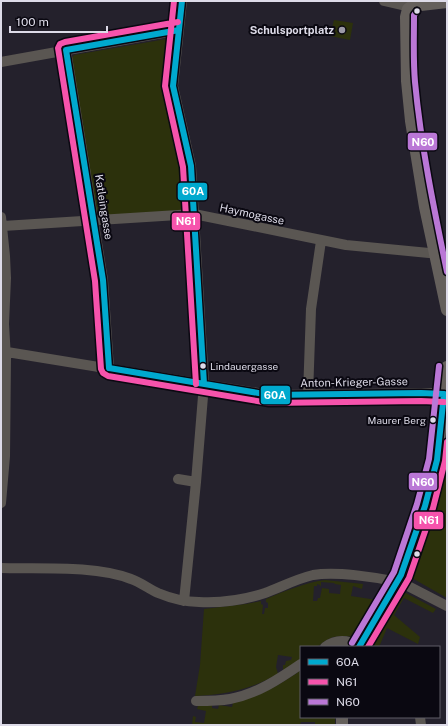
<svg xmlns="http://www.w3.org/2000/svg" width="448" height="726" viewBox="0 0 448 726" font-family="'Public Sans',sans-serif">
	<rect width="100%" height="100%" fill="#24212c"/>
	<path fill="#2c310c" fill-rule="evenodd" d="M334 20 353 23 350 40 330 36Z
		M172 38 175 40 169 84 187 166 189 208 187 210 99 216 96 213 71 59 74 55Z
		M447 446V598L412 578 411 574 431 526 444 469Z
		M325 580 363 584 362 589 353 586 351 596 377 600 381 587 385 588 386 590 357 637 344 636 333 637 325 641 317 647H301V659L283 671V665H285L286 661 291 660 292 657 278 655 276 667 278 674C249 690 228 694 195 696L200 665 204 609 246 604 261 601V604L263 605 262 614H264L265 608H268V603L266 602V599C285 591 304 583 325 580ZM321 582 334 583 335 584 341 585 340 594 329 593V589L322 588 320 598H318L317 601H313L314 586H317V584L320 585 321 587Z
		M400 592 406 593 436 609 433 613 404 598 394 615 420 637 418 644 387 628 379 647H366L395 597Z
		M301 670V717H335V725H315V722H301L300 725H192L193 716 196 717 195 722 204 723 206 711 197 709 198 706 212 705V708L218 709 219 705 232 707 233 703C259 696 279 686 301 670Z"/>
	<g fill="none" stroke-linecap="round" stroke-linejoin="round">
		<path stroke="#5a5652" stroke-width="10" d="M182 1 173 86 191 166 204 384 196 482 184 601
			M384 1 410 7
			M66 50 103 280 109 368
			M1 62 179 30
			M1 217 5 256 6 278 4 324 6 358 5 456 1 503
			M3 226 194 214 346 245 429 253 447 250
			M1 351 270 395 433 393 447 396
			M308 395 311 309 321 241
			M178 479 196 482
			M1 568C39 569 96 565 131 579 140 582 149 589 158 593 170 598 185 602 199 602 221 603 244 600 265 593 281 587 296 579 313 575 335 571 375 577 398 582L406 585 447 606
			M325 647C336 639 348 640 359 646
			M196 701C207 701 219 701 230 699 257 694 279 679 301 664
			M420 717 421 725"/>
		<path stroke="#65605c" stroke-width="12" d="M447 2 412 6 408 9 406 17 407 81 411 121 425 207 447 310
			M359 647 401 575 425 506 437 460 447 367
			M342 717V725"/>
		<g stroke="#0a0811" stroke-width="9">
			<path id="bus-1" d="M182 1 173 86 191 166 204 384
				M66 50 103 280 109 368
				M66 50 179 30
				M109 368 270 395 421 393 444 394
				M359 647 401 575 425 506 437 460 444 394"/>
		</g>
		<g stroke="#0a0811" stroke-width="9">
			<path id="bus-2" d="M174 1 165 86 183 167 196 384
				M178 22 65 42 60 44 58 48 95 281 101 369 103 373 108 376 269 403 421 401 444 402
				M368 647 409 578 433 508 445 461 447 442"/>
		</g>
		<g stroke="#0a0811" stroke-width="9">
			<path id="bus-3" d="M417 11 414 15C414 38 413 60 415 82 421 146 434 209 447 272
				M352 643 394 572 417 504 429 459 439 366"/>
		</g>
		<use href="#bus-1" stroke="#00a9ce" stroke-width="6"/>
		<use href="#bus-2" stroke="#f653ac" stroke-width="6"/>
		<use href="#bus-3" stroke="#ba77d6" stroke-width="6"/>
	</g>
	<g fill="#dddbe8" stroke="#0a0811" stroke-width="1.5">
		<circle cx="417" cy="11" r="3.5"/>
		<circle cx="203" cy="366" r="3.5"/>
		<circle cx="433" cy="420" r="3.5"/>
		<circle cx="417" cy="554" r="3.5"/>
	</g>
	<circle fill="#9c9aa6" stroke="#0a0811" stroke-width="1.5" cx="342" cy="30" r="4"/>
	<g text-anchor="middle" stroke-width="4" stroke-linejoin="round" paint-order="stroke">
		<g font-size="10" fill="#dddbe8" stroke="#0a0811" text-anchor="start">
			<text x="210" y="370">Lindauergasse</text>
			<text x="426" y="424" text-anchor="end">Maurer Berg</text>
		</g>
		<g font-size="11" font-weight="bold" fill="#dddbe8" stroke="#0a0811" text-anchor="end">
			<text x="334" y="34">Schulsportplatz</text>
		</g>
		<g font-size="11" fill="#dddbe8" stroke="#0a0811">
			<text transform="translate(104 207) rotate(81)" y="4">Katleingasse</text>
			<text transform="translate(252 214) rotate(12)" y="4">Haymogasse</text>
			<text transform="translate(354 382) rotate(-1)" y="4">Anton-Krieger-Gasse</text>
		</g>
	</g>
	<g stroke="#0a0811" stroke-width="1.5">
		<rect x="407" y="132" width="31" height="19" rx="4" fill="#ba77d6"/>
		<rect x="177" y="182" width="31" height="19" rx="4" fill="#00a9ce"/>
		<rect x="171" y="212" width="30" height="19" rx="4" fill="#f653ac"/>
		<rect x="260" y="385" width="31" height="20" rx="4" fill="#00a9ce"/>
		<rect x="408" y="472" width="30" height="19" rx="4" fill="#ba77d6"/>
		<rect x="413" y="511" width="31" height="19" rx="4" fill="#f653ac"/>
	</g>
	<g font-size="11" text-anchor="middle" font-weight="bold" fill="#fff">
		<text x="423" y="146">N60</text>
		<text x="193" y="195">60A</text>
		<text x="186" y="225">N61</text>
		<text x="275" y="399">60A</text>
		<text x="423" y="486">N60</text>
		<text x="429" y="524">N61</text>
	</g>
	<rect width="448" height="726" fill="none" stroke="#dddbe8" stroke-width="4"/>
	<rect x="300" y="646" width="140" height="72" fill="#0a0811" stroke="#5e5c67"/>
	<rect x="308" y="659" width="20" height="6" fill="#00a9ce" stroke="#5e5c67"/>
	<text x="336" y="666" font-size="12" fill="#dddbe8">60A</text>
	<rect x="308" y="679" width="20" height="6" fill="#f653ac" stroke="#5e5c67"/>
	<text x="336" y="686" font-size="12" fill="#dddbe8">N61</text>
	<rect x="308" y="699" width="20" height="6" fill="#ba77d6" stroke="#5e5c67"/>
	<text x="336" y="706" font-size="12" fill="#dddbe8">N60</text>
	<path d="M10 26v6h97v-6" fill="none" stroke="#dddbe8" stroke-width="2"/>
	<text x="16" y="26" font-size="12" fill="#dddbe8" stroke="#0a0811" stroke-width="3" paint-order="stroke">100 m</text>
</svg>
